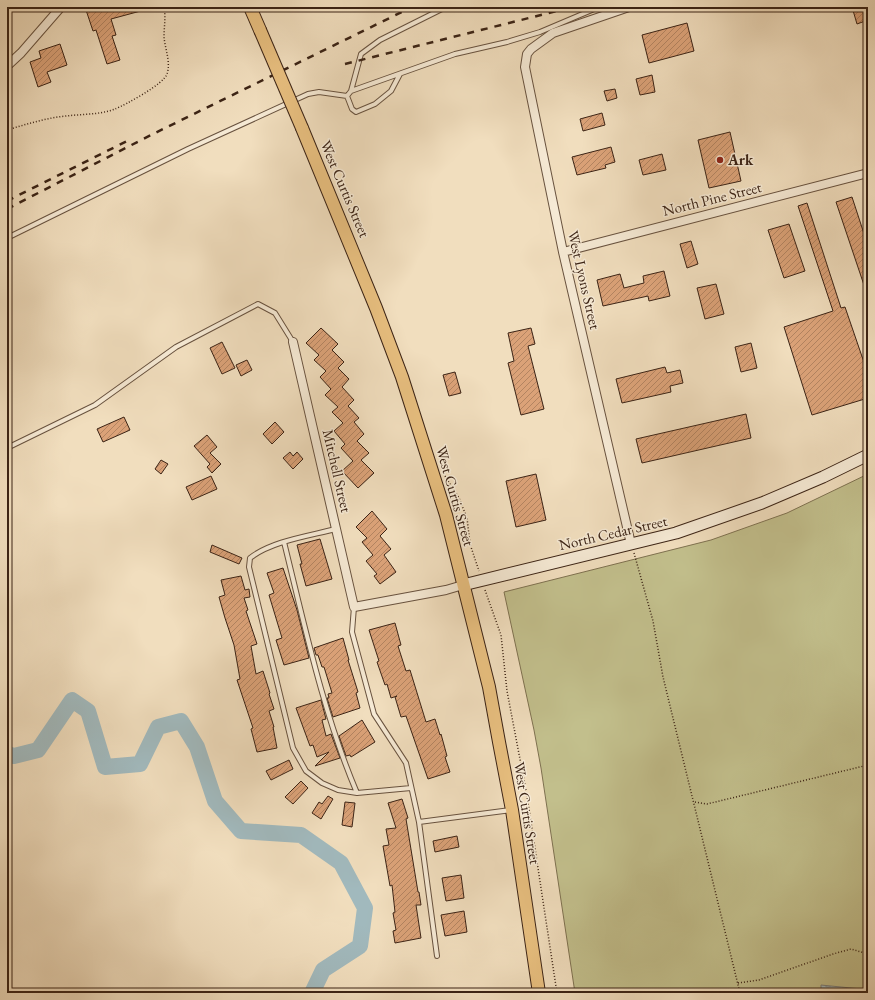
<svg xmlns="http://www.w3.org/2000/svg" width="875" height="1000" viewBox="0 0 875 1000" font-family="'EB Garamond',serif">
	<defs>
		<pattern id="water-waves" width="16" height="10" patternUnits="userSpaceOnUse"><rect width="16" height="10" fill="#a1b9bd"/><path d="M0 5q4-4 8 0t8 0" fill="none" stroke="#849698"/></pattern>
		<pattern id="building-hatch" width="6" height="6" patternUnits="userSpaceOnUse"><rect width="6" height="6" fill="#dba278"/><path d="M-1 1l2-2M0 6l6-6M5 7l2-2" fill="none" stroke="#b38461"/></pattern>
	</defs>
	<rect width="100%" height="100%" fill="#f1debe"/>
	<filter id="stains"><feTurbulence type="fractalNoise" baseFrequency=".005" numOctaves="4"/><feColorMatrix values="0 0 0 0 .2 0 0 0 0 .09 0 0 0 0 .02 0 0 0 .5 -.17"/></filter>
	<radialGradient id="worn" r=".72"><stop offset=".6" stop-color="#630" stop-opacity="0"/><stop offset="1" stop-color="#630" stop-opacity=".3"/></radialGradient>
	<path fill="#c2bf8c" stroke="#7e7150" d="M868 474V993H575L541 768 534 730 504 592 711 540 787 513Z"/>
	<path fill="url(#water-waves)" stroke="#787d7a" d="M821 985 861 989 864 993H821Z"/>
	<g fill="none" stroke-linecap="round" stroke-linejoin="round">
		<path stroke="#a1b9bd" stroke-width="16" d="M7 754 14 756 38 750 72 700 88 711 105 767 140 764 158 727 181 721 197 747 215 801 241 831 301 835 341 863 365 908 360 946 323 970 312 993"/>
	</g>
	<path fill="url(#building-hatch)" stroke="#3b2315" d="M92 7H148V9L111 19 116 35 112 36 120 60 107 64 96 30 93 31 86 10 92 8Z
		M852 7H863L868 20 857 24Z
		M687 23 694 51 649 63 642 35Z
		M60 44 67 65 47 72 51 82 38 87 30 62 41 58 39 51Z
		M652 75 655 92 640 95 636 79Z
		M615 89 617 98 607 101 604 91Z
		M602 113 605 125 583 131 580 119Z
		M730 132 741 181 709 188 698 140Z
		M611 147 615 162 605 165 606 168 577 175 572 157Z
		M662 154 666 170 643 175 639 160Z
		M852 197 868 246V294H867L836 202Z
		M807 203 841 308 845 307 868 374V398L812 415 784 327 833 311 798 206Z
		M789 224 805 271 784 278 768 230Z
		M691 241 698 264 687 268 680 244Z
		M664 271 670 296 649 301 648 296 603 306 597 280 620 274 624 288 644 283 643 276Z
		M716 284 724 314 705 319 697 288Z
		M321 328 338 344 332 350 344 362 338 368 349 379 342 387 354 400 348 406 359 418 354 422 364 434 357 441 369 453 361 460 374 473 358 488 342 471 353 461 341 448 345 444 334 431 343 423 332 412 338 407 325 395 331 389 320 377 326 371 314 360 319 355 306 343Z
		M531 328 535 344 528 346 544 409 521 415 508 363 514 361 508 333Z
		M222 342 235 368 222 374 210 348Z
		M751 343 757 368 741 372 735 347Z
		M247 360 252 370 241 376 236 365Z
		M665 367 667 373 680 370 683 383 670 386 671 392 622 403 616 379Z
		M455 372 461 393 449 396 443 375Z
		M746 414 751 438 642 463 636 439Z
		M124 417 130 430 103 442 97 429Z
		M275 422 284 432 272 444 263 434Z
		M207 435 217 447 210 453 221 464 212 473 207 467 210 464 194 446Z
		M290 452 293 456 297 452 303 459 293 469 283 458Z
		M161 460 168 464 161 474 155 469Z
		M536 474 546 520 516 527 506 481Z
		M211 476 217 489 192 500 186 487Z
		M372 511 387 529 380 536 391 549 384 555 396 572 380 584 374 576 377 574 366 561 373 555 362 542 367 538 356 527Z
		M320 539 332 579 306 586 300 564H302L297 545Z
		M212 545 242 558 239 564 210 552Z
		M283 568 297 610 309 658 284 665 276 640 282 638 269 595 274 593 267 573Z
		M241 576 245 590 249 589 250 597 244 598 248 610 246 611 257 644 251 646 256 674 263 671 270 693 269 694 274 709 269 711 274 727H273L277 748 257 752 251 729 253 728 237 680 240 679 234 645 225 618 219 597 225 595 221 580Z
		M395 623 401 645 398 646 406 671 410 670 426 722 435 719 440 735 441 734 447 756 445 757 450 772 428 779 406 716 401 717 395 697 397 696 391 698 387 684 385 685 377 662 379 661 369 630Z
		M343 638 349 660H348L358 692 356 693 360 708 333 717 327 698H329L328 694 332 693 324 667H322L318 655H316L314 648Z
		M321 700 326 719 322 720 326 736 331 734 340 758 315 766 329 752 317 757 313 745 310 746 296 708Z
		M362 720 375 742 351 757 350 755 346 756 339 736Z
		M289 760 293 769 271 780 266 771Z
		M301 781 308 788 293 804 285 797Z
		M328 796 333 799 321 819 312 813 319 802 322 804Z
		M402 799 408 818 406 819 418 892H419L421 905H416L421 938 395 943 393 931 396 930 393 913 395 912 392 885 390 886 383 846 389 845 386 829 396 828 388 803Z
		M345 802 355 803 352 827 342 825Z
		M457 836 459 847 435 852 433 841Z
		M461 875 464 898 446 901 442 878Z
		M464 911 467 932 445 936 441 915Z"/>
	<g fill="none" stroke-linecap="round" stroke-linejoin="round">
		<g stroke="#68523f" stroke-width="6">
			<path id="lane" d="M400 74 391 91 375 104 356 112 352 109 347 96 351 91 455 54 507 42 540 32 599 7
				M351 91 361 54 380 40 446 7
				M7 238 188 149 308 94 319 92 347 96
				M7 448 95 405 176 347 258 304 275 313 293 342
				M336 529C309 536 272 541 250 558L249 567 293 748 306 771 322 783 338 790 357 793 411 788
				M284 542C305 627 323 713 357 793
				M354 607 352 632 374 714 406 763 419 822 437 956
				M419 822 511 810"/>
		</g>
		<g stroke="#68523f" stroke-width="10">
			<path id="street" d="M629 7 553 33 531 49 527 54 525 67 563 252 631 544
				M7 66 21 53 61 7
				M563 252 868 173
				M293 342 354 607 446 590 463 585"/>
		</g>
		<g stroke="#3b2315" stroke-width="13">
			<path id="secondary" d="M463 585 676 533 762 503 823 477 868 455"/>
		</g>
		<g stroke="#3b2315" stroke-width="14">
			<path id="primary" d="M250 7 260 30
				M302 128 376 308 402 377 446 515 489 687 499 742 512 810 539 993"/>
		</g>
		<path stroke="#3b2315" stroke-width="1.5" stroke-dasharray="1 2" stroke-linecap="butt" d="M7 130C27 124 46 118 66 116 82 114 99 115 115 109 125 105 164 84 167 74 171 62 165 49 164 37 164 27 166 17 164 7
			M445 476 459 498 467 518 470 544 479 571
			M634 553 653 621 663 677 740 993
			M485 590 501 635 507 691 527 796 557 993
			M695 802 707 804 868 765
			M738 983 759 980 833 954 851 949 868 954"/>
		<use href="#lane" stroke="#f6ead5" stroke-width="4"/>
		<use href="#street" stroke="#f6ead5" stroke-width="8"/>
		<use href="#secondary" stroke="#f6ead5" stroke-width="11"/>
		<use href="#primary" stroke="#e8bf7f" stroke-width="12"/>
		<path stroke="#3b2315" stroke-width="2.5" stroke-dasharray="7 7" stroke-linecap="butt" d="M345 64 573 7
			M7 201 129 140
			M7 209 151 135 412 7"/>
		<g stroke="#3b2315" stroke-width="14" stroke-linecap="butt">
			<path id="primary-bridge" d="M260 30 302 128"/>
		</g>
		<use href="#primary-bridge" stroke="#e8bf7f" stroke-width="12"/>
	</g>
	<circle fill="#8f2418" stroke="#f6ead5" stroke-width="1.5" cx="720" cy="160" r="4"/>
	<g text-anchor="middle" stroke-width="3" stroke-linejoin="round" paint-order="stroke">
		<g font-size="15" font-weight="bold" fill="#3b2315" stroke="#f6ead5" text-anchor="start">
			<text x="728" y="165">Ark</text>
		</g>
		<g font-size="15" fill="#3b2315" stroke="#f6ead5">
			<text transform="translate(345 189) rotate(67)" y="5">West Curtis Street</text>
			<text transform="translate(712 199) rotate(-14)" y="5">North Pine Street</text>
			<text transform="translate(584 280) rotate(77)" y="5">West Lyons Street</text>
			<text transform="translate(337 471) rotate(77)" y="5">Mitchell Street</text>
			<text transform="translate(455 496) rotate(74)" y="5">West Curtis Street</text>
			<text transform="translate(613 533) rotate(-13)" y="5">North Cedar Street</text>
			<text transform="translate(527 813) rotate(81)" y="5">West Curtis Street</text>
		</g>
	</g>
	<rect width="875" height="1000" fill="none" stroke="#f1debe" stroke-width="24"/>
	<rect x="8" y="8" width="859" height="984" fill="none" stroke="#3b2315" stroke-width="2"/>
	<rect x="12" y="12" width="851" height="976" fill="none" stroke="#3b2315"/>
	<rect width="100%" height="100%" filter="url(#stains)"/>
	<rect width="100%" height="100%" fill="url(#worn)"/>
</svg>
